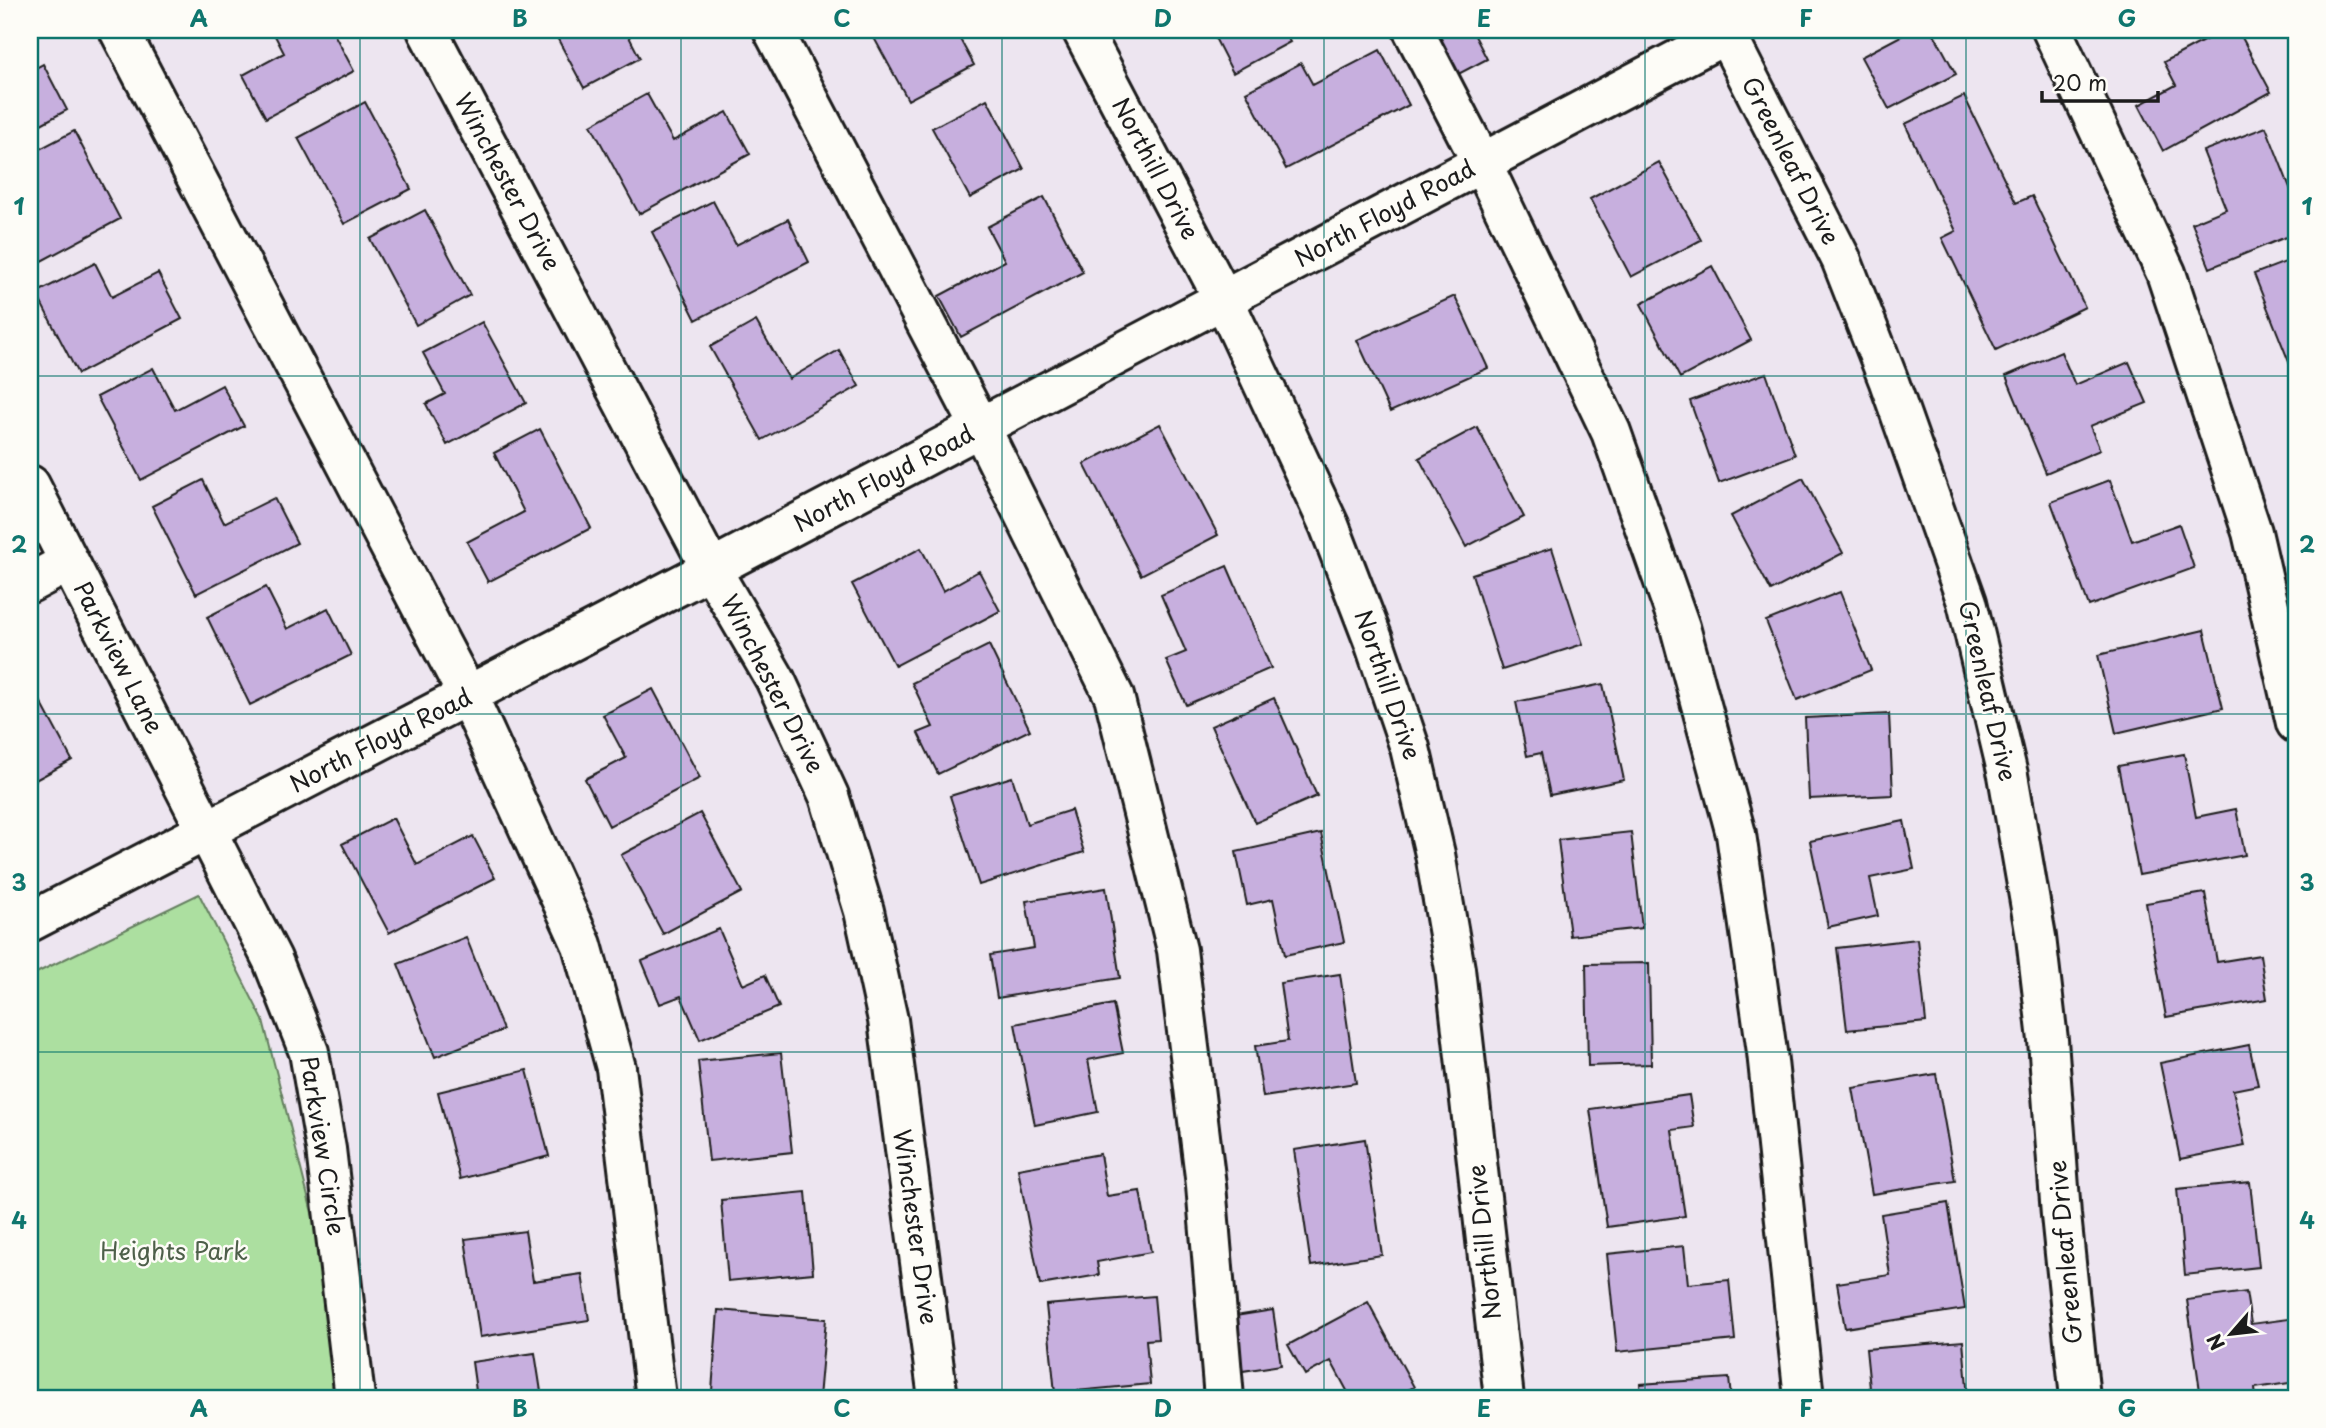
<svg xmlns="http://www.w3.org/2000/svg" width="2326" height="1428" viewBox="0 0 2326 1428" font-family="'Playpen Sans',sans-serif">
	<rect width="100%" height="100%" fill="#ede5f0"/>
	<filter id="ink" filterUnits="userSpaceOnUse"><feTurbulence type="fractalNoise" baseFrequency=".0143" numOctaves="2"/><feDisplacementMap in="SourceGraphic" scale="14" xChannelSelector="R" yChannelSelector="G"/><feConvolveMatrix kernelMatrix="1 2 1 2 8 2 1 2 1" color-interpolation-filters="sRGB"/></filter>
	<g filter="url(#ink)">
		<path fill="#acdfa0" stroke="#647e5e" stroke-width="2" d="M199 894 263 1020 322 1252 341 1398H30V976Z"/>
		<path fill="#c7afde" stroke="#1c1c1c" stroke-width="2" d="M272 30H332L354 71 266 118 243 75 284 53Z
			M553 30H628L626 31 640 58 584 88Z
			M884 30H955L974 65 908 100 873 36Z
			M1211 30H1283L1290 42 1233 73Z
			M1452 30H1472L1487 59 1449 79 1429 42Z
			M1912 30H1932L1956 74 1889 109 1861 57Z
			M2224 30H2238L2271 92 2163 151 2139 105 2176 85 2164 62Z
			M1380 50 1409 105 1286 169 1246 92 1301 63 1313 85Z
			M43 64 67 110 30 130V71Z
			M647 94 673 141 727 112 750 154 639 214 591 125Z
			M1964 96 2016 203 2032 196 2085 307 1996 350 1942 238 1956 231 1905 124Z
			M987 99 1024 169 970 198 932 128Z
			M365 102 411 189 344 224 298 138Z
			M2266 127 2296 203V233L2210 268 2192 223 2226 209 2203 151Z
			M74 131 120 219 30 267V154Z
			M1659 162 1701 240 1631 277 1590 199Z
			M1044 197 1083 272 961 337 939 296 1005 261 987 227Z
			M713 201 736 245 788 219 809 262 696 320 652 232Z
			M425 210 470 295 416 325 370 239Z
			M2296 258V365L2291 367 2254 274Z
			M95 263 112 297 158 273 182 319 78 374 36 293Z
			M1712 266 1751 340 1680 378 1641 304Z
			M1455 296 1488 368 1390 412 1357 340Z
			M756 321 789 379 839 350 859 386 762 440 710 347Z
			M482 322 526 403 447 445 426 404 445 394 423 353Z
			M2061 352 2075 385 2129 362 2147 403 2090 426 2100 450 2046 473 2006 376Z
			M153 368 175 410 222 385 244 426 141 480 97 397Z
			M1766 373 1795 455 1719 483 1690 401Z
			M1160 424 1218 535 1141 575 1084 464Z
			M1477 427 1524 517 1466 547 1419 458Z
			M540 429 591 528 488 582 467 542 524 512 494 453Z
			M1803 478 1843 553 1771 591 1731 516Z
			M203 480 224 523 274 498 297 543 196 594 152 506Z
			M2110 480 2132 541 2179 524 2194 568 2089 606 2051 502Z
			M921 548 943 591 979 571 1000 611 895 666 852 584Z
			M1552 548 1583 644 1502 670 1472 574Z
			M1227 566 1271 668 1186 705 1166 660 1186 652 1161 595Z
			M266 587 287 629 328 608 351 655 250 705 207 617Z
			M1840 592 1871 670 1797 700 1766 621Z
			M2204 630 2223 708 2116 733 2098 655Z
			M989 645 1030 730 938 774 918 733 933 727 912 683Z
			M30 682 72 760 30 783Z
			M1603 684 1624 780 1550 795 1541 753 1527 756 1516 702Z
			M653 689 700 778 609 826 585 779 626 758 603 715Z
			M1274 698 1317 796 1255 823 1211 726Z
			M1889 714 1893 795 1809 799 1805 718Z
			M2184 754 2196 817 2236 809 2245 855 2139 875 2118 766Z
			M1012 777 1027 824 1071 810 1084 852 979 885 950 796Z
			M700 813 742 892 663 934 621 855Z
			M393 818 417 865 473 836 495 878 389 933 342 844Z
			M1904 821 1914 869 1870 878 1878 916 1828 927 1810 841Z
			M1631 832 1642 928 1570 936 1558 840Z
			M1321 833 1344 942 1285 955 1273 899 1247 905 1236 852Z
			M1106 888 1120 978 997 998 990 955 1034 948 1026 901Z
			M2205 893 2217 962 2260 955 2267 999 2166 1017 2146 903Z
			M719 929 743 985 765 975 779 1007 700 1040 681 996 660 1004 642 961Z
			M466 937 503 1030 435 1057 398 964Z
			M1917 939 1926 1022 1847 1030 1837 948Z
			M1649 963 1651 1064 1588 1066 1586 964Z
			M1340 974 1356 1083 1263 1097 1255 1046 1288 1041 1280 983Z
			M1113 1004 1123 1053 1088 1060 1098 1112 1035 1125 1015 1024Z
			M2249 1045 2258 1085 2233 1090 2245 1146 2180 1159 2160 1063Z
			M781 1053 792 1152 709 1161 698 1061Z
			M527 1070 549 1156 460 1179 438 1092Z
			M1936 1074 1955 1181 1872 1194 1853 1088Z
			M1689 1095 1694 1127 1672 1130 1685 1216 1607 1227 1590 1109Z
			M1365 1139 1382 1255 1311 1266 1294 1150Z
			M1100 1154 1107 1196 1140 1191 1151 1252 1097 1262 1099 1275 1040 1285 1018 1169Z
			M2250 1182 2259 1267 2185 1275 2177 1189Z
			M806 1192 813 1273 728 1281 721 1200Z
			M1948 1203 1965 1309 1845 1328 1837 1283 1890 1275 1881 1214Z
			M525 1231 533 1281 582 1274 589 1320 480 1337 465 1239Z
			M1684 1246 1688 1284 1729 1280 1735 1340 1617 1352 1607 1254Z
			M2246 1292 2251 1324 2296 1318V1382L2255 1388 2256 1398H2201L2187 1300Z
			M1154 1296 1158 1339 1146 1340 1150 1384 1055 1393 1046 1305Z
			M1368 1302 1414 1387 1393 1398H1351L1331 1361 1305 1375 1288 1345Z
			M718 1310 826 1319 819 1398 712 1391Z
			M1273 1310 1281 1365 1236 1372 1229 1317Z
			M1963 1341 1968 1398H1871L1866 1349Z
			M535 1353 542 1398H477L472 1362Z
			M1729 1378 1731 1398H1641L1640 1384Z"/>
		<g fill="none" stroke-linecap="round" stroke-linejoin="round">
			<g stroke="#1c1c1c" stroke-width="44">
				<path id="minor" d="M119 30 468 696 582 945 616 1068 656 1398
					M427 30 711 569 775 679 829 796 864 911 888 1020 938 1398
					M773 30 981 428 1114 696 1177 950 1206 1185 1224 1398
					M1082 30 1224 300 1329 525 1374 642 1410 748 1435 854 1455 969 1504 1398
					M1413 30 1482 163 1611 432 1680 627 1736 834 1767 1052 1804 1398
					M1724 30 1841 259 1888 379 1967 602 2008 775 2036 937 2048 1040 2061 1215 2080 1398
					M2052 30 2166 273 2252 532 2296 723
					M30 485 272 959 309 1052 326 1149 355 1398
					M30 583 69 562
					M30 922 711 569 1734 30"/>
			</g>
			<use href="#minor" stroke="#fdfcf7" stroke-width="38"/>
		</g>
	</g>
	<path fill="none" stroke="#0f766e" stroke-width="2" stroke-opacity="0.55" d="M360 30V1398M681 30V1398M1002 30V1398M1324 30V1398M1645 30V1398M1966 30V1398M30 376H2296M30 714H2296M30 1052H2296"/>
	<g text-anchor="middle" stroke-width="5" stroke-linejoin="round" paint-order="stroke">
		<g font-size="24" fill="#1c1c1c" stroke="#fdfcf7">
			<text transform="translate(1790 161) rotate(63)" y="8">Greenleaf Drive</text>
			<text transform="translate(1155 169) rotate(62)" y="8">Northill Drive</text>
			<text transform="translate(507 182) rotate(62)" y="8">Winchester Drive</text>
			<text transform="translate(1385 214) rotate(-28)" y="8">North Floyd Road</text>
			<text transform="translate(884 479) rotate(-28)" y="8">North Floyd Road</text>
			<text transform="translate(118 658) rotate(63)" y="8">Parkview Lane</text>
			<text transform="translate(772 684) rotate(63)" y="8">Winchester Drive</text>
			<text transform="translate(1387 685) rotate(71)" y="8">Northill Drive</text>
			<text transform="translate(1987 691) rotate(77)" y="8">Greenleaf Drive</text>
			<text transform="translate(381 741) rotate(-27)" y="8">North Floyd Road</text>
			<text transform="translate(322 1146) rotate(81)" y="8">Parkview Circle</text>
			<text transform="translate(915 1227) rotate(82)" y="8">Winchester Drive</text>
			<text transform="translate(1485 1242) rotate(-96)" y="8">Northill Drive</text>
			<text transform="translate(2066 1252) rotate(-95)" y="8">Greenleaf Drive</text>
		</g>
		<g font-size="24" fill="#4e604a" stroke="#fdfcf7">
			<text x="174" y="1260">Heights Park</text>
		</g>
	</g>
	<rect width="2326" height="1428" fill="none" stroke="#fdfcf7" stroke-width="77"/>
	<g transform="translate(2231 1334) rotate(242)" stroke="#fdfcf7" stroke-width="5" paint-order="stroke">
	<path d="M0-5L12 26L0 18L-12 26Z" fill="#1c1c1c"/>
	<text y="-10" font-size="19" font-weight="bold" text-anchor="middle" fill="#1c1c1c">N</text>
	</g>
	<path d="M2042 91v10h116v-10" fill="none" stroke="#1c1c1c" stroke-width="3.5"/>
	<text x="2053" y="91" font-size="21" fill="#1c1c1c" stroke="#fdfcf7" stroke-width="5" paint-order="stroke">20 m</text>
	<rect x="38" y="38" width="2250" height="1352" fill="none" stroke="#0f766e" stroke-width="2.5"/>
	<g font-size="23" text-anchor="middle" font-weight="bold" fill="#0f766e">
		<text x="199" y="27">A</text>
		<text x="520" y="27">B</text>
		<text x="842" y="27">C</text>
		<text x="1163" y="27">D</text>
		<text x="1484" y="27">E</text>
		<text x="1806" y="27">F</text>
		<text x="2127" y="27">G</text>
		<text x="19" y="215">1</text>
		<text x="2307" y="215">1</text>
		<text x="19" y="553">2</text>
		<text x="2307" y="553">2</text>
		<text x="19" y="891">3</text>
		<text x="2307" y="891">3</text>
		<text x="19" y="1229">4</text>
		<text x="2307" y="1229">4</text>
		<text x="199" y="1417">A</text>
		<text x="520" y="1417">B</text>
		<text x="842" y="1417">C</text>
		<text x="1163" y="1417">D</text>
		<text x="1484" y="1417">E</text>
		<text x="1806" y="1417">F</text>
		<text x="2127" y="1417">G</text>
	</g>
</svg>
